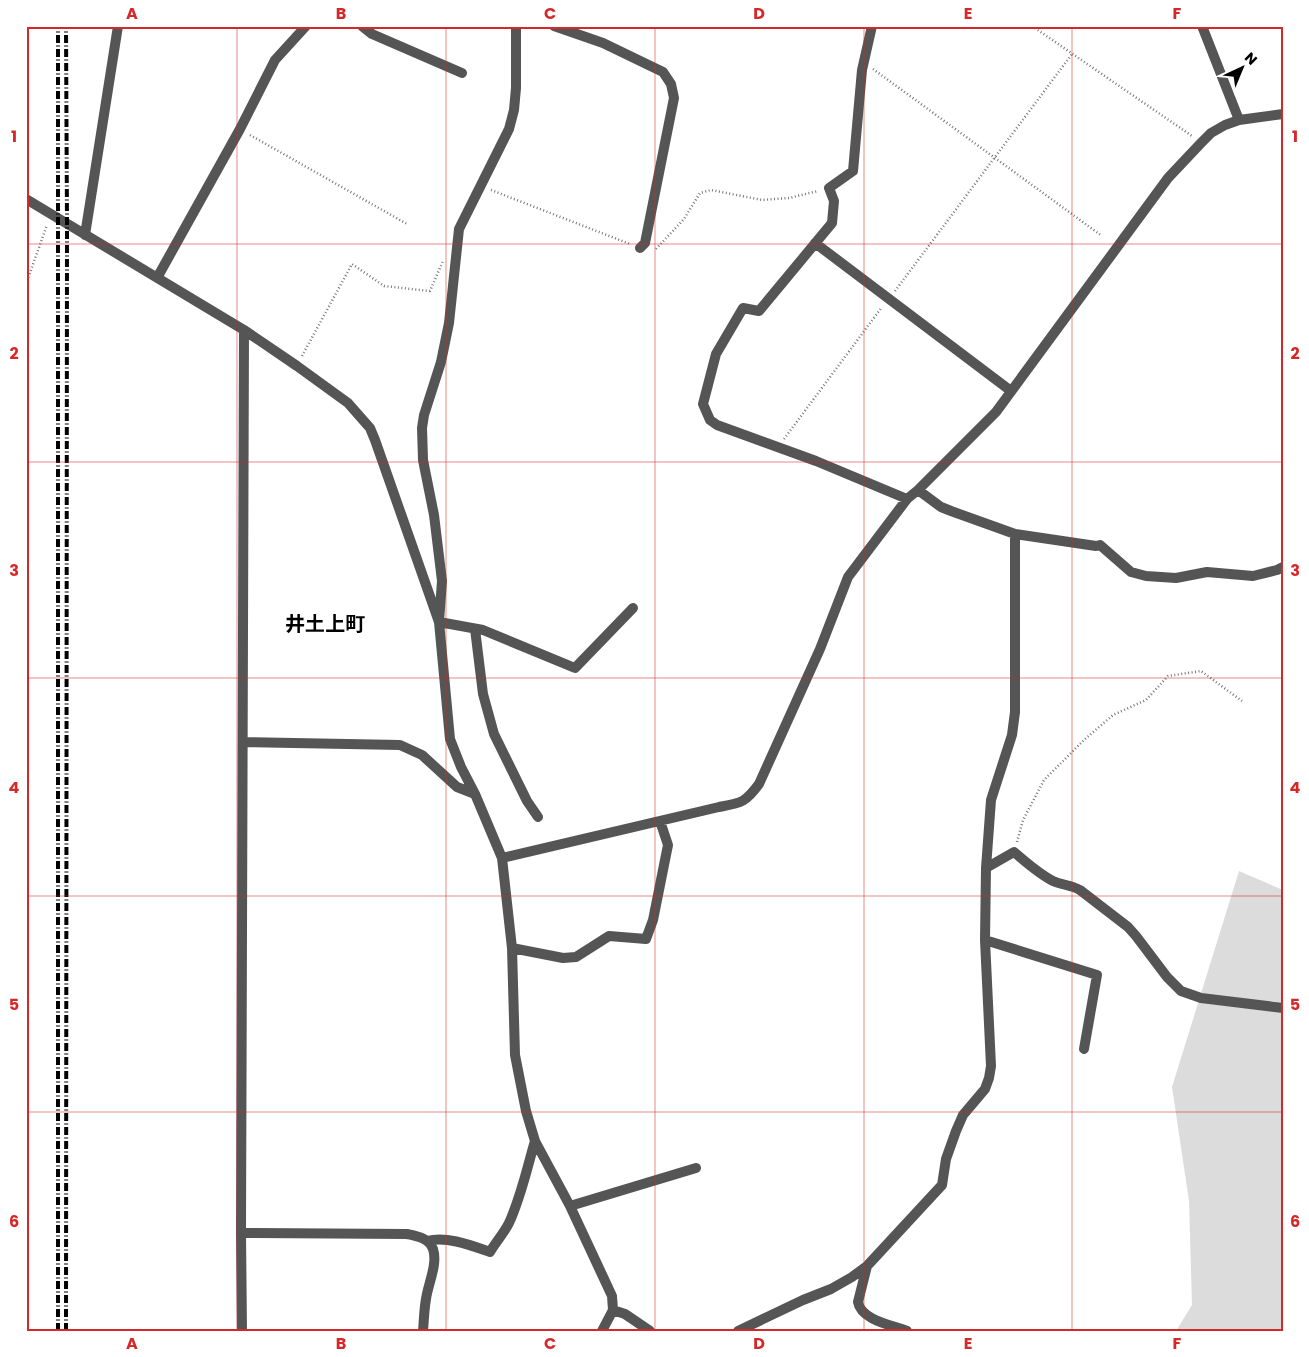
<svg xmlns="http://www.w3.org/2000/svg" width="1309" height="1357" viewBox="0 0 1309 1357" font-family="Poppins,'Noto Sans JP',sans-serif">
  <style>
    .green { fill: #dcdcdc }
    .lines { fill: none; stroke-linecap: round; stroke-linejoin: round }
    .path { stroke: #777; stroke-width: 2.5; stroke-dasharray: 1 2.5; stroke-linecap: butt }
    .street { stroke: #555; stroke-width: 10 }
    .rail { stroke: #000; stroke-width: 4; stroke-dasharray: 8 2.5 1 2.5; stroke-linecap: butt }
    .grid { fill: none; stroke: #d62828; stroke-width: 1; stroke-opacity: 0.55 }
    .labels { text-anchor: middle; dominant-baseline: central; stroke-width: 4.5; stroke-linejoin: round; paint-order: stroke }
    .quarter-label { font-size: 20px; font-weight: bold; fill: #000; stroke: #fff }
    .neatline { fill: none; stroke: #d62828; stroke-width: 2 }
    .grid-label { font-size: 16px; text-anchor: middle; font-weight: bold; fill: #d62828 }
  </style>
  <rect width="100%" height="100%" fill="#fff"/>
  <path class="green" d="M1239 871 1283 890V1331H1176L1192 1305 1189 1201 1172 1087Z"/>
  <g class="lines">
    <path class="path" d="M1032 26 1192 136
      M873 69 1102 236
      M250 135 407 224
      M491 190 630 244
      M656 249 684 219 700 193 711 190 762 200 789 198 818 191
      M26 284 47 225
      M895 291 1072 54
      M302 356 352 264 384 286 430 291 443 261
      M784 439 882 307
      M1017 842 1023 820 1044 780 1084 740 1113 715 1146 700 1168 676 1201 671 1242 701"/>
    <path class="street" d="M362 26 372 34 462 73
      M516 26V88L514 110 509 129 459 229 449 323 441 362 424 415 422 428 423 460 434 515 442 581 439 622 483 630 575 668 633 608
      M554 26 603 43 663 72 671 84 674 98 645 243 640 248
      M872 26 862 70 853 171 829 188 834 201 832 223 759 311 743 308 716 354 703 404 710 420 717 425 816 461 907 499
      M1202 26 1239 120
      M26 199 244 330 297 366 348 403 370 428 375 440 439 622 450 739 461 767 475 794 502 858 512 948 515 1055 526 1111 535 1141 570 1206 612 1296 613 1310 602 1331
      M85 235 118 26
      M815 243 1011 391
      M157 278 240 129 275 60 306 26
      M918 490 941 507 951 511 1015 534 1096 546 1100 545 1131 572 1146 576 1176 578 1207 572 1253 576 1277 570 1283 567
      M475 629 483 694 494 734 527 801 538 817
      M243 742 400 745 422 755 457 787 475 794
      M502 858 719 807C741 803 745 803 759 784L820 649 848 577 907 499 918 490 996 412 1168 178 1201 143 1211 133 1225 125 1239 120 1283 114
      M986 868 1014 852C1027 863 1039 874 1053 881 1062 885 1071 885 1080 890L1128 927 1136 936 1167 977 1181 991 1201 998 1283 1008
      M985 940 1097 975 1084 1049
      M512 948 563 958 576 957 609 936 646 939 653 920 668 845 660 821
      M570 1206 696 1168
      M241 1233 407 1234C416 1236 429 1238 433 1249 438 1264 428 1284 426 1299 424 1310 424 1320 423 1331
      M427 1241C447 1236 470 1245 490 1252 496 1242 504 1233 509 1223 521 1197 527 1168 535 1141
      M867 1266 858 1302C861 1320 892 1325 907 1331
      M613 1310 625 1314 650 1331
      M242 1331 241 1233 244 330
      M738 1331 803 1300 831 1289 852 1277 867 1266 942 1185 946 1159 956 1131 963 1115 985 1089 989 1078 991 1066 985 940 986 868 991 800 1012 735 1015 712V534"/>
    <path class="rail" d="M58 1331V26
      M66 1331 67 224 66 26"/>
  </g>
  <path class="grid" d="M237 26V1331M446 26V1331M655 26V1331M864 26V1331M1072 26V1331M26 244H1283M26 462H1283M26 678H1283M26 896H1283M26 1112H1283"/>
  <g class="labels">
    <g class="quarter-label">
      <text x="325" y="624">井土上町</text>
    </g>
  </g>
  <rect width="1309" height="1357" fill="none" stroke="#ffffff" stroke-width="55"/>
  <g transform="translate(1242 68) rotate(44)" stroke="#ffffff" stroke-width="4" paint-order="stroke">
  <path d="M0-4L9 19L0 12L-9 19Z" fill="#000000"/>
  <text y="-8" font-size="14" font-weight="bold" text-anchor="middle" fill="#000000">N</text>
  </g>
  <rect x="28" y="28" width="1254" height="1302" class="neatline"/>
  <g class="grid-label">
    <text x="132" y="19">A</text>
    <text x="341" y="19">B</text>
    <text x="550" y="19">C</text>
    <text x="759" y="19">D</text>
    <text x="968" y="19">E</text>
    <text x="1177" y="19">F</text>
    <text x="14" y="142">1</text>
    <text x="1295" y="142">1</text>
    <text x="14" y="359">2</text>
    <text x="1295" y="359">2</text>
    <text x="14" y="576">3</text>
    <text x="1295" y="576">3</text>
    <text x="14" y="793">4</text>
    <text x="1295" y="793">4</text>
    <text x="14" y="1010">5</text>
    <text x="1295" y="1010">5</text>
    <text x="14" y="1227">6</text>
    <text x="1295" y="1227">6</text>
    <text x="132" y="1349">A</text>
    <text x="341" y="1349">B</text>
    <text x="550" y="1349">C</text>
    <text x="759" y="1349">D</text>
    <text x="968" y="1349">E</text>
    <text x="1177" y="1349">F</text>
  </g>
</svg>
